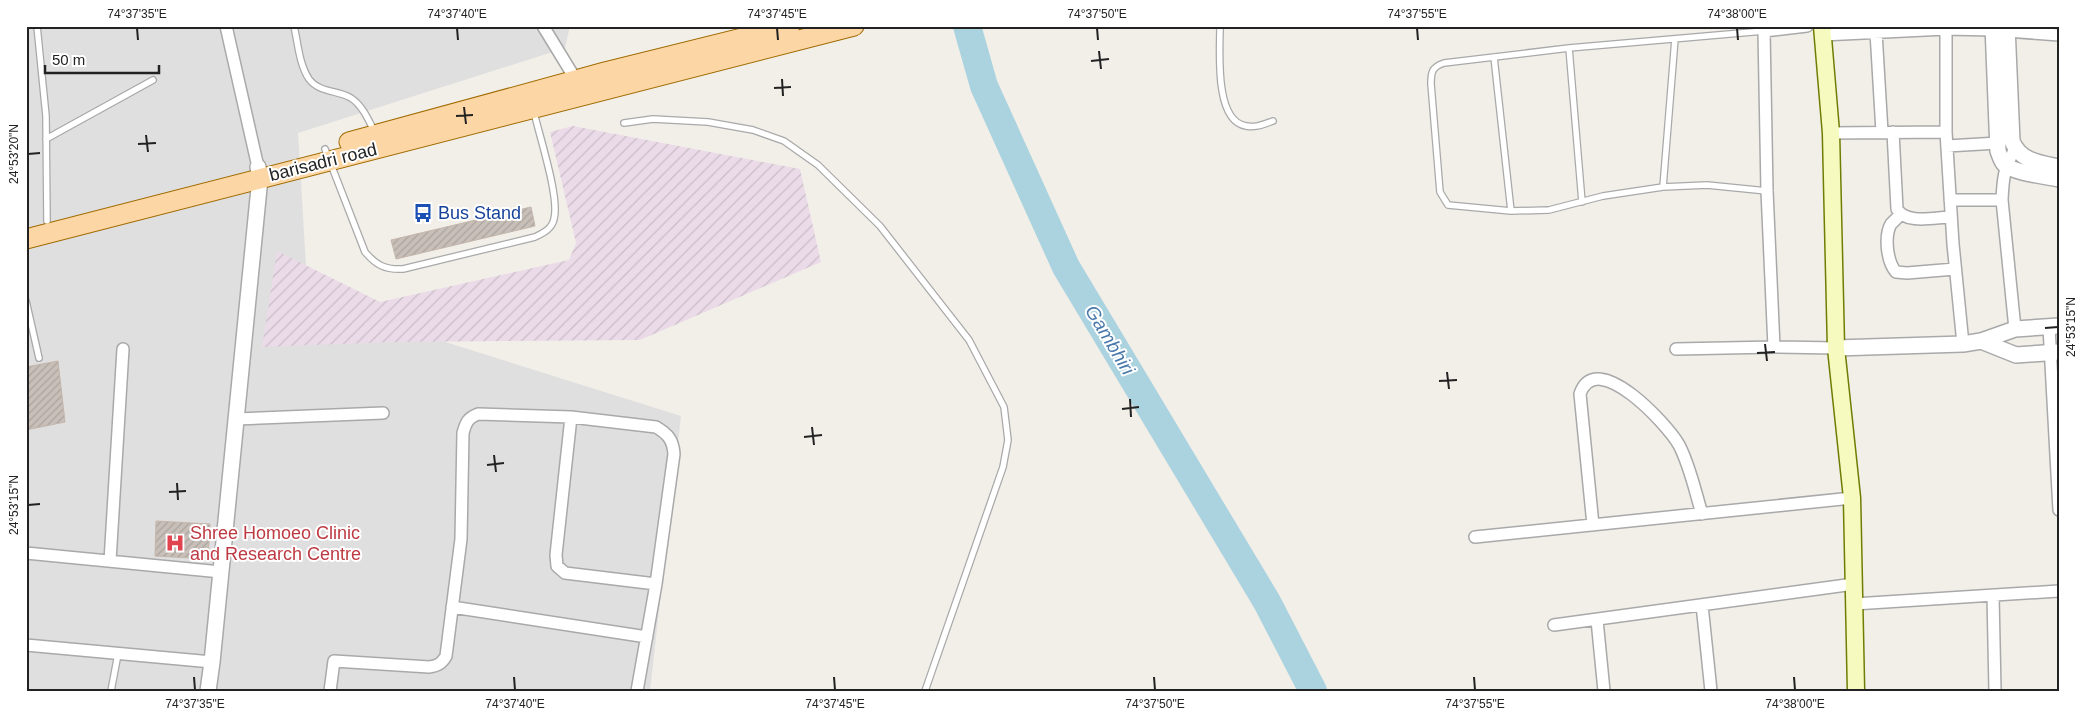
<svg xmlns="http://www.w3.org/2000/svg" width="2085" height="717" viewBox="0 0 2085 717" font-family="Helvetica,sans-serif">
  <style>
    .residential { fill: #e0dfdf }
    .industrial { fill: url(#industrial-furrows) }
    .lines { fill: none; stroke-linecap: round; stroke-linejoin: round }
    .river { stroke: #aad3df; stroke-width: 28 }
    .building { fill: url(#building-hatch); stroke: #c4b6ab }
    .service-casing { stroke: #a9a9a9; stroke-width: 8 }
    .minor-casing { stroke: #a9a9a9; stroke-width: 14 }
    .tertiary-casing { stroke: #a9a9a9; stroke-width: 18 }
    .secondary-casing { stroke: #707d05; stroke-width: 19 }
    .primary-casing { stroke: #a06b00; stroke-width: 21 }
    .service { stroke: #fff; stroke-width: 5.5 }
    .minor { stroke: #fff; stroke-width: 11 }
    .tertiary { stroke: #fff; stroke-width: 15 }
    .secondary { stroke: #f7fabf; stroke-width: 16 }
    .primary { stroke: #fcd6a4; stroke-width: 19 }
    .ticks { fill: none; stroke: #222; stroke-width: 2 }
    .labels { text-anchor: middle; dominant-baseline: central; stroke-width: 4; stroke-linejoin: round; paint-order: stroke }
    .street-label { font-size: 18px; fill: #222; stroke: #fff }
    .transit-label { font-size: 18px; fill: #164399; stroke: #fff; text-anchor: start }
    .health-label { font-size: 18px; fill: #be3a42; stroke: #fff; text-anchor: start }
    .water-label { font-size: 19px; font-style: italic; fill: #4a7aab; stroke: #fff }
    .neatline { fill: none; stroke: #222; stroke-width: 2 }
    .ticks-label { font-size: 12px; text-anchor: middle; fill: #222 }
  </style>
  <defs>
    <pattern id="industrial-furrows" width="10" height="10" patternUnits="userSpaceOnUse" patternTransform="scale(1.25)"><rect width="10" height="10" fill="#ebdbe8"/><path d="M-1 1l2-2M0 10L10 0M9 11l2-2" fill="none" stroke="#c9bcc7"/></pattern>
    <pattern id="building-hatch" width="6" height="6" patternUnits="userSpaceOnUse" patternTransform="scale(1.25)"><rect width="6" height="6" fill="#c7bfb8"/><path d="M-1 1l2-2M0 6l6-6M5 7l2-2" fill="none" stroke="#aba49e"/></pattern>
  </defs>
  <rect width="100%" height="100%" fill="#f2efe9"/>
  <path class="residential" d="M26 26H570L565 48 298 133 308 299 681 416 650 691H26Z"/>
  <path class="industrial" d="M573 126 800 169 821 262 640 340 392 342 262 347 277 251 380 302 569 260 576 243 550 132Z"/>
  <g class="lines">
    <path class="river" d="M967 26 984 86 1066 267 1267 602 1313 691"/>
  </g>
  <path class="building" d="M531 207 535 226 396 259 391 240Z
    M58 361 65 422 26 430V367Z
    M156 521 210 524 208 559 155 556Z"/>
  <g class="lines">
    <g class="service-casing">
      <path id="service" d="M37 26 46 116 47 221
        M294 26C298 43 299 64 309 79 319 93 338 90 351 98 363 106 369 121 375 133
        M1220 26C1220 50 1214 121 1246 126 1256 128 1264 124 1273 121
        M1764 31 1569 48 1444 63C1432 67 1431 72 1431 84L1440 192 1448 205 1511 211 1549 210 1603 196 1663 187 1707 185 1767 191
        M1569 48 1582 202
        M1494 57 1511 211
        M624 123 653 119 708 122 753 130 784 141 818 165 880 226 969 340 1004 407 1008 440 1003 467 925 691
        M46 139 153 80
        M325 149 365 252C376 265 385 270 403 269L535 237C543 233 552 229 554 219 560 198 539 135 534 112
        M1663 187 1675 39
        M26 301 39 358
        M111 691 118 654"/>
    </g>
    <g class="minor-casing">
      <path id="minor" d="M226 26 258 167
        M543 26 576 80
        M1946 29V132L1953 244 1963 344
        M1876 32 1882 132
        M1823 35 1946 29 1993 30 2059 35
        M1893 132 1897 209C1906 225 1936 217 1951 217
        M1831 133 1946 132
        M1947 146 1998 143
        M1950 200H2002
        M1900 215C1897 218 1894 221 1891 224 1884 236 1887 262 1896 272L1907 273 1955 269
        M2049 327 2059 510
        M2015 329 2002 200C2003 178 2004 168 2015 149
        M1774 347 1767 191 1764 31 1807 26
        M1676 349 1774 347 1836 348
        M571 417 656 427C668 434 673 440 674 454L656 584 637 691
        M236 419 383 413
        M1593 525 1580 394C1596 347 1667 424 1679 445 1690 466 1695 491 1702 514
        M1475 537 1852 498
        M26 553 221 572
        M110 561 123 349
        M1993 595 1995 691
        M1854 604 2059 591
        M1702 605 1711 691
        M452 607 647 637
        M1597 620 1604 691
        M1554 625 1854 584
        M26 645 212 662
        M330 691 334 661 429 667C438 666 442 663 446 656L461 539 463 433C466 422 468 418 478 414L571 417 556 555 557 566 565 573 656 584"/>
    </g>
    <g class="tertiary-casing">
      <path id="tertiary" d="M1993 26 1998 151C2000 156 2001 161 2005 165 2015 173 2045 176 2059 179
        M2007 26 2012 141C2020 161 2039 163 2059 167
        M1981 341 2016 355 2059 352
        M1836 348 1963 344 1981 341 2015 329 2059 326
        M208 691 212 662 260 178 258 167"/>
    </g>
    <g class="secondary-casing">
      <path id="secondary" d="M1822 26 1831 133 1836 348 1852 498 1856 691"/>
    </g>
    <g class="primary-casing">
      <path id="primary" d="M349 142 605 72 790 26
        M26 239 854 26"/>
    </g>
    <use href="#service" class="service"/>
    <use href="#minor" class="minor"/>
    <use href="#tertiary" class="tertiary"/>
    <use href="#secondary" class="secondary"/>
    <use href="#primary" class="primary"/>
  </g>
  <path class="ticks" d="M137 28 138 40M457 28 458 40M777 28 778 40M1097 28 1098 40M1417 28 1418 40M1737 28 1738 40M1099 51 1101 69M1091 61 1109 59M782 79 783 96M774 88 791 87M464 107 466 124M456 116 473 115M146 135 148 152M138 144 156 143M28 154 40 153M2045 328 2058 327M1765 344 1767 361M1757 353 1775 352M1447 372 1449 389M1439 381 1457 380M1130 399 1131 417M1122 409 1139 407M812 427 814 445M804 437 822 435M494 455 496 472M487 465 504 463M177 483 178 500M169 492 186 491M28 505 40 504M194 677 195 690M514 677 515 690M834 677 835 690M1154 677 1155 690M1474 677 1475 690M1794 677 1795 690"/>
  <defs>
    <g id="bus-bare" transform="scale(1.5)"><path d="M-5-6H5V4H4V6H2V4H-2V6H-4V4H-5ZM-3.5-4V0h7V-4ZM-3.5 1.2v1.5H-2V1.2ZM2 1.2v1.5H3.5V1.2Z" fill="#1a4fb4" stroke="#fff" stroke-width="2.5" paint-order="stroke"/></g>
    <g id="hospital-bare" transform="scale(1.5)"><path d="M-5-5h3v3.5h4V-5h3V5h-3V1.5h-4V5h-3Z" fill="#e0444e" stroke="#fff" stroke-width="2.5" paint-order="stroke"/></g>
  </defs>
  <g fill-rule="evenodd">
    <use href="#bus-bare" x="423" y="213"/>
    <use href="#hospital-bare" x="175" y="543"/>
  </g>
  <g class="labels">
    <g class="street-label">
      <text transform="translate(323 162) rotate(-14)">barisadri road</text>
    </g>
    <g class="transit-label">
      <text x="438" y="213">Bus Stand</text>
    </g>
    <g class="health-label">
      <text x="190" y="533">Shree Homoeo Clinic<tspan x="190" dy="21">and Research Centre</tspan></text>
    </g>
    <g class="water-label">
      <text transform="translate(1110 340) rotate(59)">Gambhiri</text>
    </g>
  </g>
  <rect width="2085" height="717" fill="none" stroke="#ffffff" stroke-width="55"/>
  <path d="M45 65v8h114v-8" fill="none" stroke="#222222" stroke-width="2.5"/>
  <text x="52" y="65" font-size="15" fill="#222222" stroke="#ffffff" stroke-width="4" paint-order="stroke">50 m</text>
  <rect x="28" y="28" width="2030" height="662" class="neatline"/>
  <g class="ticks-label">
    <text x="137" y="18">74°37'35"E</text>
    <text x="457" y="18">74°37'40"E</text>
    <text x="777" y="18">74°37'45"E</text>
    <text x="1097" y="18">74°37'50"E</text>
    <text x="1417" y="18">74°37'55"E</text>
    <text x="1737" y="18">74°38'00"E</text>
    <text transform="translate(14 154) rotate(-90)" y="4">24°53'20"N</text>
    <text transform="translate(2071 327) rotate(-90)" y="4">24°53'15"N</text>
    <text transform="translate(14 505) rotate(-90)" y="4">24°53'15"N</text>
    <text x="195" y="708">74°37'35"E</text>
    <text x="515" y="708">74°37'40"E</text>
    <text x="835" y="708">74°37'45"E</text>
    <text x="1155" y="708">74°37'50"E</text>
    <text x="1475" y="708">74°37'55"E</text>
    <text x="1795" y="708">74°38'00"E</text>
  </g>
</svg>
